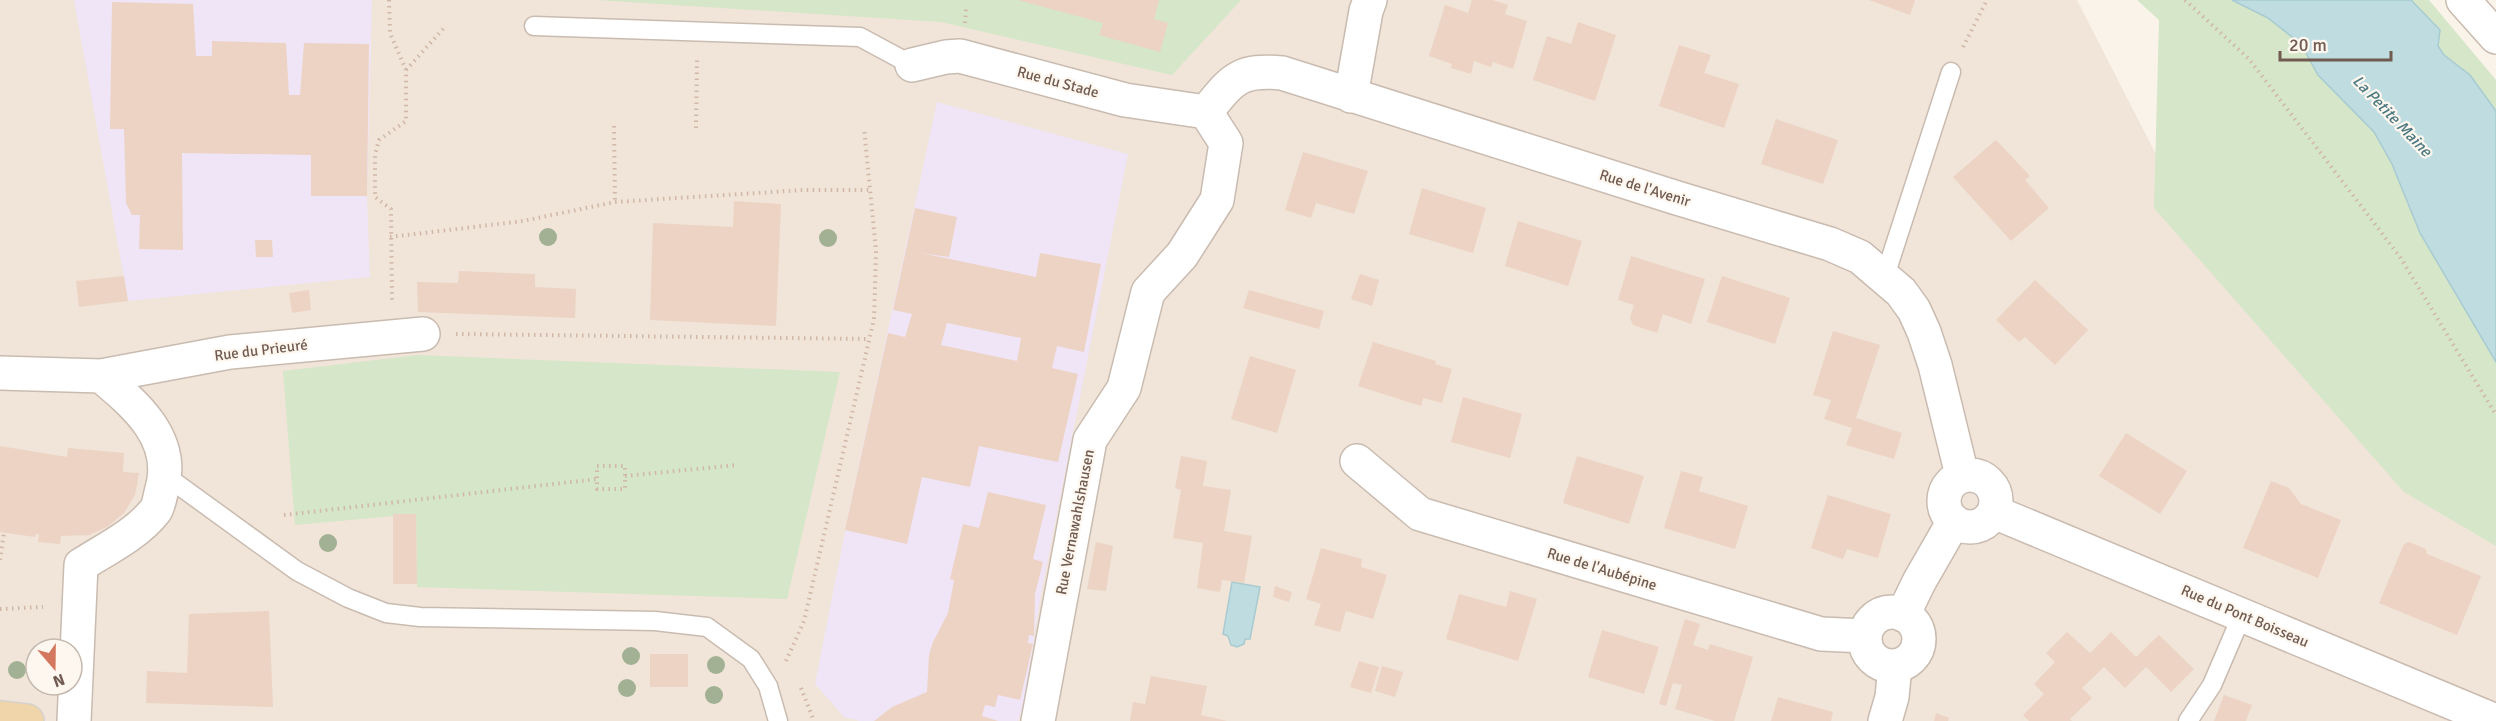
<svg xmlns="http://www.w3.org/2000/svg" width="2496" height="721" viewBox="0 0 2496 721" font-family="Signika,sans-serif">
  <style>
    .residential { fill: #f0e5d8; fill-rule: evenodd }
    .education { fill: #f0e5f6 }
    .green { fill: #d5e6c9 }
    .water { fill: #bfdce1; stroke: #a7cbd1; stroke-width: 1.5 }
    .building { fill: #ecd3c4; fill-rule: evenodd }
    .lines { fill: none; stroke-linecap: round; stroke-linejoin: round }
    .service-casing { stroke: #cabbb0; stroke-width: 21 }
    .minor-casing { stroke: #cabbb0; stroke-width: 36 }
    .primary-casing { stroke: #d7d1ce; stroke-width: 36 }
    .path { stroke: #d0b7a7; stroke-width: 4; stroke-dasharray: 1.5 4.5; stroke-linecap: butt }
    .service { stroke: #fff; stroke-width: 18 }
    .minor { stroke: #fff; stroke-width: 33 }
    .primary { stroke: #f0d5aa; stroke-width: 33 }
    .tree { fill: #a2b093 }
    .labels { text-anchor: middle; dominant-baseline: central; stroke-width: 4.5; stroke-linejoin: round; paint-order: stroke }
    .street-label { font-size: 15px; fill: #715b50; stroke: #fdf7ef }
    .water-label { font-size: 16px; font-style: italic; fill: #4c7981; stroke: #fdf7ef }
  </style>
  <rect width="100%" height="100%" fill="#faf3e9"/>
  <path class="residential" d="M0 0H2077L2212 264 2496 516V721H0ZM36 649H72V685H36Z"/>
  <path class="education" d="M74 0H372L367 196 370 277 128 301Z
    M937 102 1128 154 1040 600 1024 703 1018 721H860L844 717 815 684 850 506Z"/>
  <path class="green" d="M596 0H1241L1172 75 941 22Z
    M2137 0H2429L2496 80V546L2404 492 2154 208 2159 20Z
    M418 355 840 372 787 599 417 587 416 514 295 525 283 371Z"/>
  <path class="water" d="M2232 0H2411L2440 30 2438 46 2444 55 2470 75 2496 111V362L2420 233 2392 164 2374 132 2318 75 2301 44 2268 18Z
    M1232 582 1260 587 1250 639H1245L1244 644 1237 647 1231 645 1228 636 1223 634Z"/>
  <path class="building" d="M1018 0H1159L1154 19 1168 23 1160 52 1099 35 1103 23Z
    M1472 0H1493L1508 5 1505 14 1527 21 1513 69 1493 62 1491 67 1474 61 1471 74 1451 68 1452 64 1429 56 1445 5 1468 13Z
    M1869 0H1915L1910 15Z
    M112 2 193 4 196 56H212V41L286 43 289 95H300L304 43 369 44 367 196H311V155L182 153 183 250 139 249 140 215H132L126 203 124 129H110Z
    M1578 22 1616 35 1595 101 1533 80 1547 36 1571 44Z
    M1679 45 1711 55 1704 73 1739 84 1724 128 1659 106Z
    M1776 119 1838 140 1823 184 1761 164Z
    M1996 140 2030 176 2025 180 2049 208 2011 241 1953 177Z
    M1303 152 1368 171 1354 214 1316 203 1311 218 1285 210Z
    M1422 188 1486 208 1473 253 1409 234Z
    M734 201 781 204 776 326 650 320 653 223 733 227Z
    M915 208 957 217 949 257 921 253 1036 277 1040 253 1101 264 1084 352 1057 346 1052 368 1078 374 1058 462 979 446 970 487 922 477 907 544 845 530 888 333 905 337 912 314 893 310ZM947 323 1021 338 1017 361 941 345Z
    M1518 221 1582 241 1568 286 1505 266Z
    M255 240H272L273 257H256Z
    M1631 256 1705 279 1691 324 1663 314 1657 333 1633 325 1630 318 1634 305 1618 300Z
    M459 271 535 274V287L576 289 575 318 418 312 417 282 458 283Z
    M1360 274 1379 280 1372 306 1351 299Z
    M124 276 128 301 79 307 76 281Z
    M1722 276 1790 298 1775 344 1707 322Z
    M2035 280 2088 330 2055 365 2025 337 2019 342 1996 320Z
    M309 290 311 310 292 313 289 293Z
    M1249 290 1324 311 1319 329 1243 308Z
    M1833 331 1880 345 1856 418 1902 433 1894 459 1846 445 1852 428 1824 419 1831 400 1813 395Z
    M1373 342 1436 361 1435 364 1452 369 1442 403 1423 398 1421 406 1358 386Z
    M1250 356 1296 370 1277 433 1231 419Z
    M1463 397 1522 414 1510 458 1451 442Z
    M2126 433 2187 471 2160 514 2099 476Z
    M0 446 67 457 68 448 124 453 123 472 139 473 135 495 124 513 107 527 89 535 61 536 60 544 38 542 39 534H36L35 537 0 532Z
    M1181 456 1207 461 1203 486 1231 490 1224 531 1252 536 1244 583 1222 580 1220 592 1197 588 1203 543 1173 538 1181 490 1175 488Z
    M1577 456 1644 476 1629 524 1563 503Z
    M1681 471 1703 477 1699 491 1748 506 1735 549 1664 528Z
    M2271 481 2289 488 2301 504 2341 520 2318 578 2243 548Z
    M988 492 1046 505 1033 559 1043 562 1035 594 1034 636 1029 635 1028 643 1033 644 1020 700 998 695 995 707 985 705 982 716 998 721H874L892 707 927 692 929 655 933 642 948 613 954 580 950 579 963 524 979 528Z
    M1828 495 1891 514 1878 558 1847 549 1843 559 1811 548Z
    M393 514H416L417 584H393Z
    M1096 542 1113 546 1106 591 1087 589Z
    M2409 542 2426 549 2427 554 2481 576 2457 635 2379 603 2404 544Z
    M1321 548 1362 559 1361 567 1387 575 1373 619 1346 611 1340 632 1314 625 1321 604 1306 599Z
    M1275 586 1292 592 1289 602 1273 597Z
    M1510 591 1537 599 1518 661 1446 639 1459 594 1506 607Z
    M269 611 273 707 146 703 147 671 187 673 189 614Z
    M1685 619 1700 624 1693 645 1708 650 1710 644 1753 657 1734 721H1715L1675 709 1682 685 1673 683 1666 706 1659 704Z
    M1602 630 1659 647 1644 694 1588 677Z
    M2067 632 2090 653 2111 632 2136 657 2159 635 2194 669 2171 692 2146 667 2125 688 2104 667 2082 688 2092 698 2070 719 2072 721H2029L2023 715 2044 694 2034 684 2055 662 2046 653Z
    M650 654H688V687H650Z
    M1359 661 1379 667 1371 693 1350 687Z
    M1382 666 1403 672 1395 697 1375 691Z
    M1151 676 1207 686 1201 715 1227 721H1130L1133 702 1145 704Z
    M2224 695 2252 705 2246 721H2214Z
    M1778 697 1833 712 1831 721H1771Z
    M1936 713 1949 718 1948 721H1934Z"/>
  <g class="lines">
    <g class="service-casing">
      <path id="service" d="M534 26 860 37 912 65
        M1885 276 1951 72
        M166 476 297 571 348 598 386 613 420 617 655 621 707 627 751 659 768 686 778 721
        M2188 721 2212 685 2242 615"/>
    </g>
    <g class="minor-casing">
      <path id="minor" d="M2463 0 2496 37
        M912 65 946 57 960 56 1125 100 1206 112
        M1351 96 1366 11 1370 0
        M1206 112C1232 80 1238 69 1282 73L1677 198 1830 244 1860 257 1901 292 1914 310 1924 332 1935 365 1962 475
        M0 373 101 376 230 352 423 334
        M1357 461 1420 514 1821 634 1865 636
        M1944 501a26 26 0 1 1 52 0a26 26 0 1 1-52 0Z
        M1994 512 2496 721
        M1865 639a27 27 0 1 1 54 0a27 27 0 1 1-54 0Z
        M1903 615 1919 582 1954 521
        M74 721 81 565C106 549 136 535 155 511 159 506 160 496 162 489 176 439 136 405 101 376
        M1038 721 1090 440 1124 388 1148 292 1182 255 1217 200 1226 143 1206 112
        M1885 721 1892 697 1895 666"/>
    </g>
    <g class="primary-casing">
      <path id="primary" d="M0 718 27 721"/>
    </g>
    <path class="path" d="M389 0 390 33 406 70V121L379 140 375 155V197L391 209 392 302
      M2185 0 2249 59 2400 257 2496 415
      M965 23 966 9
      M1963 47 1987 0
      M406 70 444 28
      M614 126 615 202
      M696 128 697 60
      M390 237 523 221 615 202 804 190H870
      M456 334 870 339
      M597 466H625V489H597Z
      M625 476 737 465
      M284 515 597 479
      M0 560 4 533
      M0 609 43 607
      M786 661 804 621 874 319 876 251 864 128
      M801 688 814 721"/>
    <use href="#service" class="service"/>
    <use href="#minor" class="minor"/>
    <use href="#primary" class="primary"/>
  </g>
  <g class="tree">
    <circle cx="548" cy="237" r="9"/>
    <circle cx="828" cy="238" r="9"/>
    <circle cx="328" cy="543" r="9"/>
    <circle cx="631" cy="656" r="9"/>
    <circle cx="716" cy="665" r="9"/>
    <circle cx="17" cy="670" r="9"/>
    <circle cx="627" cy="688" r="9"/>
    <circle cx="714" cy="695" r="9"/>
  </g>
  <g class="labels">
    <g class="street-label">
      <text transform="translate(1058 82) rotate(15)">Rue du Stade</text>
      <text transform="translate(1645 188) rotate(17)">Rue de l'Avenir</text>
      <text transform="translate(261 350) rotate(-7)">Rue du Prieuré</text>
      <text transform="translate(1075 522) rotate(-79)">Rue Vernawahlshausen</text>
      <text transform="translate(1602 569) rotate(17)">Rue de l'Aubépine</text>
      <text transform="translate(2245 616) rotate(23)">Rue du Pont Boisseau</text>
    </g>
    <g class="water-label">
      <text transform="translate(2392 116) rotate(46)">La Petite Maine</text>
    </g>
  </g>
  <g transform="translate(54 667) rotate(160)"><circle r="28" fill="#fdf7ef" stroke="#c5b9af" stroke-width="1.5"/>
  <path d="M0-4.5L10 22L0 15L-10 22Z" fill="#d3775e"/>
  <text y="-9" font-size="16" font-weight="bold" text-anchor="middle" fill="#715b50">N</text>
  </g>
  <path d="M2280 51v9h111v-9" fill="none" stroke="#715b50" stroke-width="3"/>
  <text x="2289" y="51" font-size="18" fill="#715b50" stroke="#fdf7ef" stroke-width="4.5" paint-order="stroke">20 m</text>
</svg>
